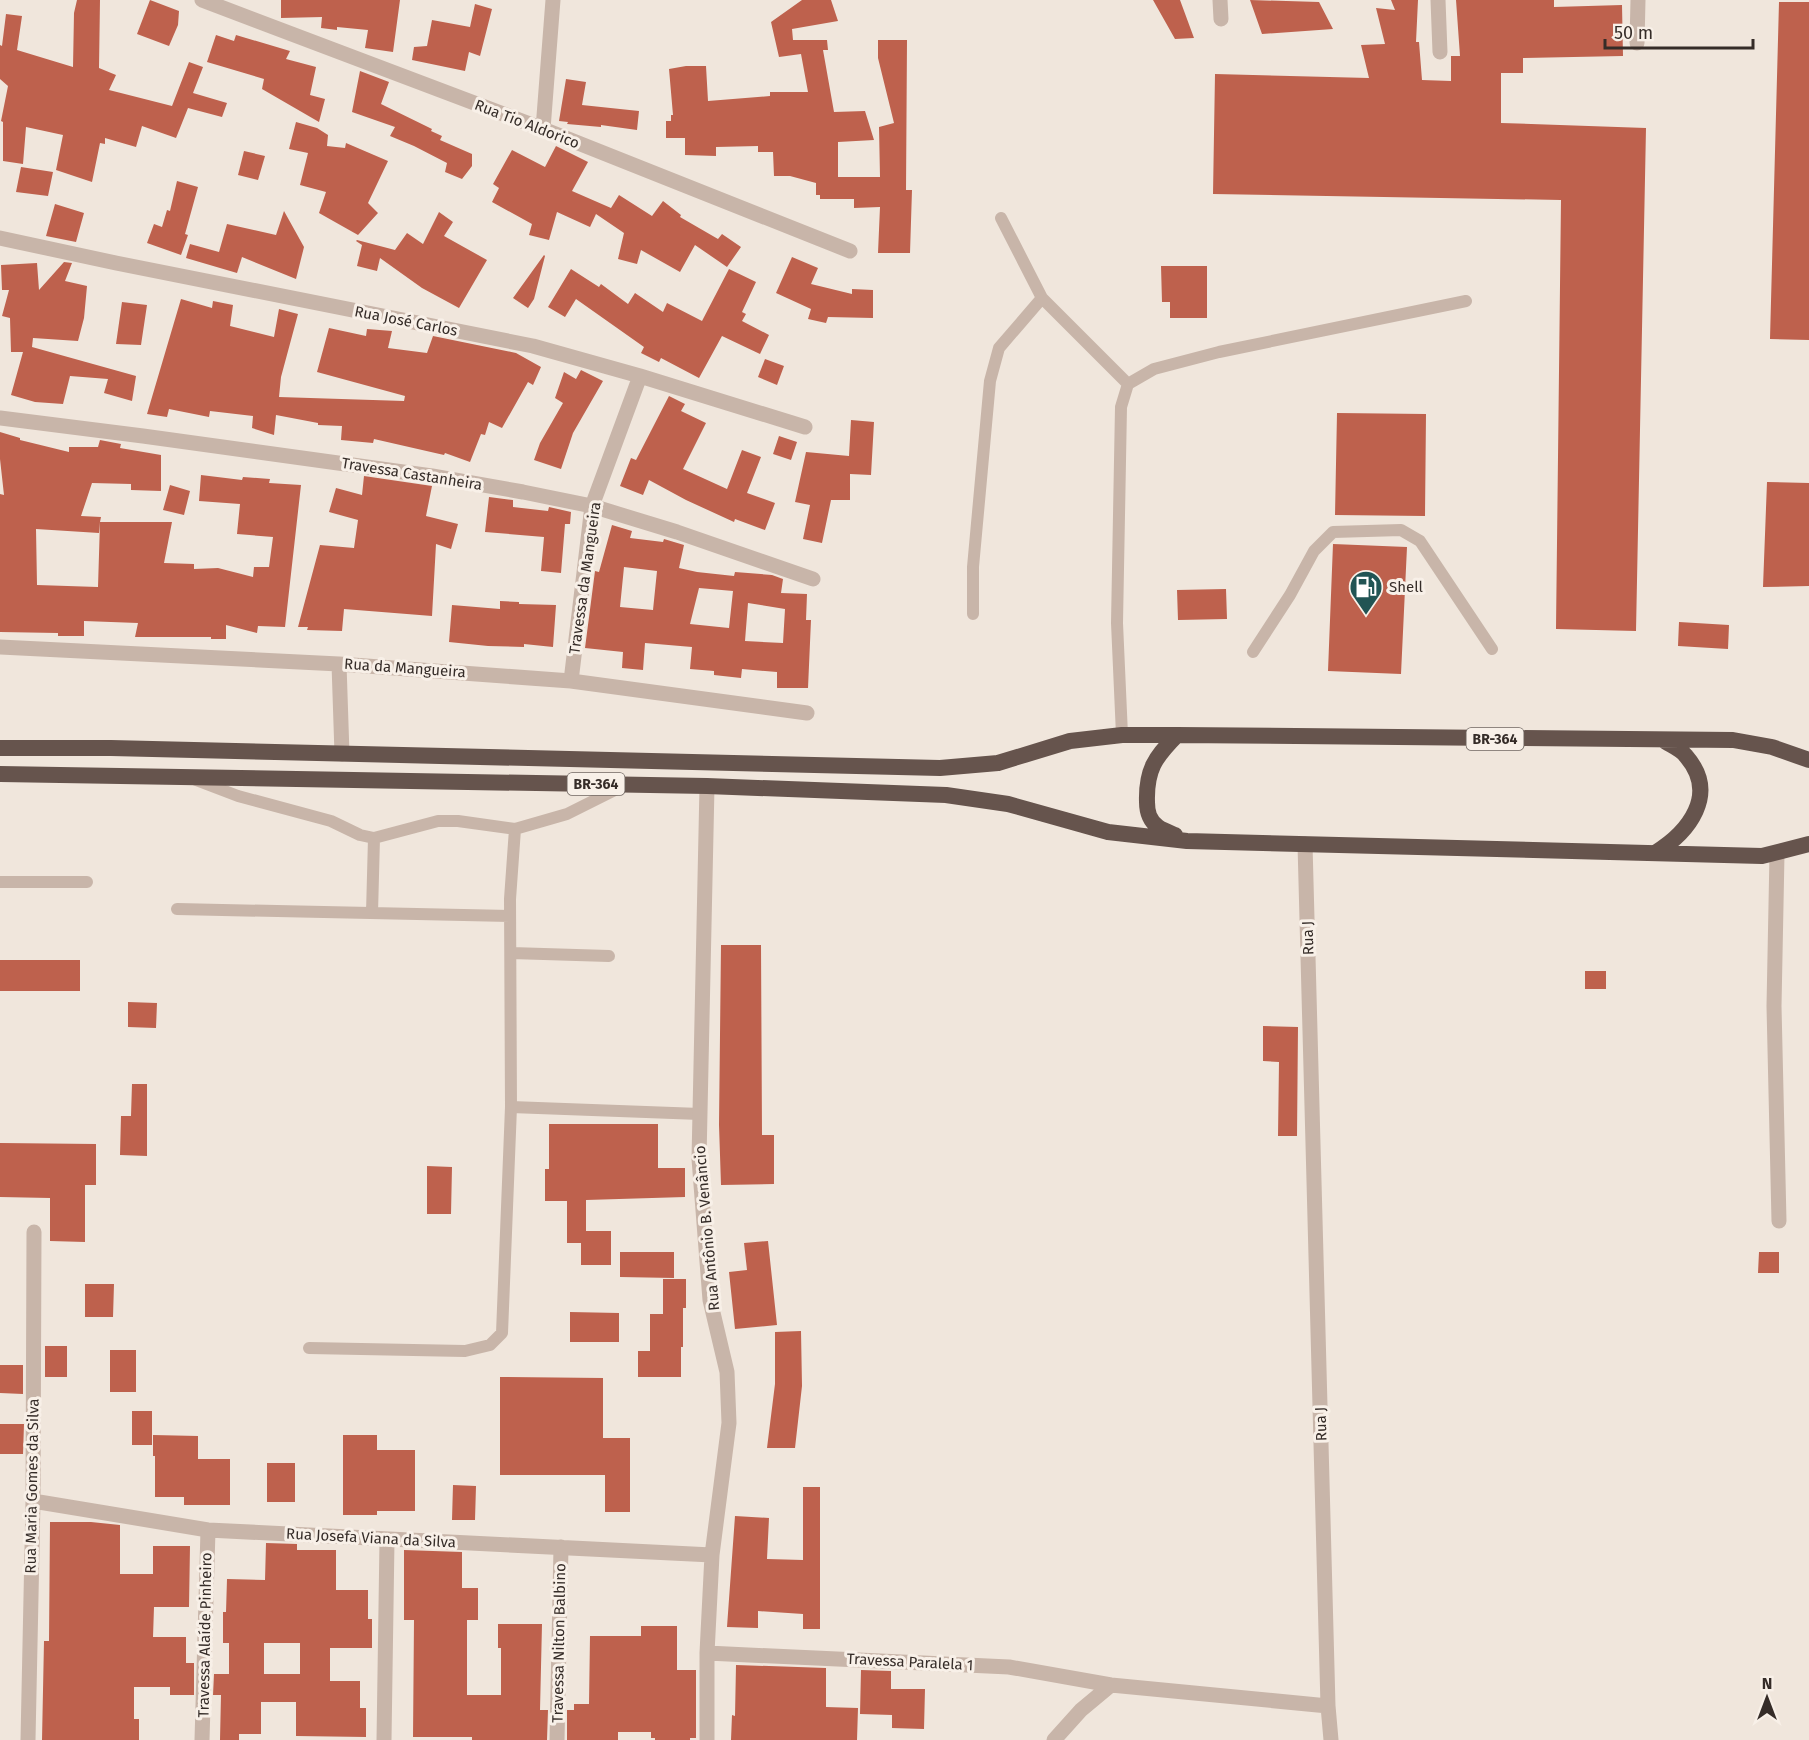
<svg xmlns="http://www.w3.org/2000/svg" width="1809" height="1740" viewBox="0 0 1809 1740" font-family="'Fira Sans',sans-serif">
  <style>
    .building { fill: #be614d; fill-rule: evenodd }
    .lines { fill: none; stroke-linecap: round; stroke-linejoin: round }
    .service { stroke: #c8b5a9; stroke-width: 12 }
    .minor { stroke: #c8b5a9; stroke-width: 15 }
    .trunk { stroke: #66544d; stroke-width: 16 }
    .labels { text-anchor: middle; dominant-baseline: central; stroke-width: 6; stroke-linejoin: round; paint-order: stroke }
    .shield { fill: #f8f0e8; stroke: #706762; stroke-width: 1.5 }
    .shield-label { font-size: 14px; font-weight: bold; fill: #352c28 }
    .street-label { font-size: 15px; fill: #352c28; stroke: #f8f0e8 }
    .poi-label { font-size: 15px; fill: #352c28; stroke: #f8f0e8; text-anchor: start }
  </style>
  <rect width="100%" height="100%" fill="#f0e6dc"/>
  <path class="building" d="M77 0H100L99 68 116 75 109 90 172 106 189 62 203 67 193 93 227 103 222 117 188 108 176 138 142 126 136 147 105 138V144L100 143 92 182 56 170 63 135 26 127 23 164 3 161V122L1 121 8 86 0 79V45L2 46 6 14 22 16 17 50 73 67 74 13Z
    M150 0 179 11 178 25 169 46 137 34Z
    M281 0H400L393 52 365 48 368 30 337 27V30L321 28 322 17 281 18Z
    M802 0H831L838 21 792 29 793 40H827L828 50H823L834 112 865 111 874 140 838 142V177H880L879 127 894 123 878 58V40H907L906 190H912L910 253H878L880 207 854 208V199H820V195H816V183L790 176H774L773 152H758V146L716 147V156L685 155V138H666V121H671V115H673L669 69 686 66H706L708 101 770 96V92H808L801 54 779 57 771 22Z
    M1153 0H1180L1194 38 1175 39Z
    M1250 0 1319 2 1333 29 1262 34Z
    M1391 0H1418L1416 42H1419L1422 80 1451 81V56H1460L1456 0H1554V7L1622 5 1623 56 1523 58V73H1501V123L1646 128 1636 631 1556 629 1561 200 1213 194 1215 74 1369 78 1361 45 1385 44 1376 8 1395 10Z
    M1779 2H1809V340L1770 339Z
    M475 4 492 9 480 56 469 52 465 71 412 60 414 47 427 46 432 20 470 27Z
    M216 35 234 41 236 35 290 51 286 59 316 67 310 95 325 99 319 122 262 89 264 79 207 62Z
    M360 71 389 82 381 104 432 129 431 131 442 136 440 140 472 154V166L462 179 445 172 447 163 414 146 390 136 395 127 352 112Z
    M566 79 586 82 582 105 639 111 637 130 601 125V127L567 124 568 122 559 121Z
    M296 122 317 128 328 135 327 146 345 148 346 143 388 161 368 203 378 213 358 235 319 213 326 192 300 185 308 153 289 149Z
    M556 146 588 162 572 191 611 208 619 195 652 216 663 201 681 215 680 217 718 239 722 234 741 247 727 267 695 245 680 272 641 250 637 264 618 259 624 233 596 214 590 227 557 212 549 240 529 235 532 224 492 202 499 188 493 184 512 150 545 167Z
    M244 151 265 156 258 180 238 175Z
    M21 167 53 172 48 196 16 192Z
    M177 181 198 187 185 234 188 235 181 255 147 243 154 224 162 227 167 210 170 211Z
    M55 204 84 213 76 242 46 236Z
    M284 211 304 247 296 279 242 257 237 273 186 258 190 244 219 252 227 224 276 235Z
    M439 212 453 222 444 236 487 260 459 308 422 288 380 258 377 271 357 266 362 245 356 241 357 240 395 250 407 233 423 244Z
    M544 255 545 256 534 299 528 308 513 298Z
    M792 257 818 268 811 284 852 294V289L873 290V318L828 317 826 323 808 319 811 309 776 293Z
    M64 262 72 263 65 281 87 286 84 318 78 341 33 338 32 347 136 376 132 401 104 393 108 379 70 376 63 404 35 402 11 395 23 352H11L10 318 2 316 9 290H2L1 265 37 263 39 290Z
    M1161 266H1207V318H1170V302H1162Z
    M571 269 599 287 601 284 628 304 635 293 663 312 667 303 702 321 729 269 756 282 742 312 746 314 742 321 769 335 760 354 722 336 699 378 661 358 659 362 641 353 644 347 576 299 565 317 548 307Z
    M181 299 212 308 213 301 233 305 230 326 274 337 279 309 298 314 281 377 279 397 404 401 405 396 317 372 329 328 366 336 367 329 392 331 388 348 427 353 433 336 516 353 541 367 533 385 528 382 502 428 489 422 485 435 481 434 470 462 445 453 444 455 374 439 373 443 341 440 342 426 318 425V423L276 415 274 435 252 428 253 416 210 411 209 417 169 409 167 417 147 414Z
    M122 302 147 305 141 345 116 344Z
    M765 359 784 366 777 385 758 377Z
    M581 370 603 381 573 433 561 469 534 460 540 443 563 403 555 398 564 372 576 379Z
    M669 396 685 404 681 411 706 423 683 469 727 489 742 450 761 457 747 493 775 503 765 530 735 519 734 522 686 500 649 480 643 495 620 486 631 458 636 460Z
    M1337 413 1426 414 1425 516 1335 515Z
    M851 420 874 422 871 475 850 474V500H831L822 543 803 539 810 505 795 502 806 452 849 456Z
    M0 432 20 438V440L69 452V447H98L100 440 121 444 120 448 161 455V491L131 490V484L92 483 81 516 101 517 100 522H172L164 563 194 564V569L218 568 253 577 254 567H269L273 537 237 534 240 504 199 501 201 475 242 480 243 477 270 479 269 483 301 485 285 627 258 626 257 633 226 625V639H211V637H135L138 623 84 621V636H58V633L0 632V494L4 495 0 459ZM100 522 98 587 37 585 36 529 99 533Z
    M779 436 797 442 791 460 773 454Z
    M364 476 432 486 426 516 458 524 451 549 436 544 432 616 344 609 342 631 307 630 308 627H298L320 545 354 548 358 520 329 512 336 488 362 495Z
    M1767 482 1809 483V586L1763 587Z
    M170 485 190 491 184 515 163 510Z
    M489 497 513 500V507L548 511 549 507 571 512 570 524H565L561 573 541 571 544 537 485 532Z
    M612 525 632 531 630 538 663 542 664 539 684 545 679 568 697 572 734 576 735 572 772 575 783 579 781 593 807 594 806 620H811L808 688H777V672L742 669 741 678 714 675V671L690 669 692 647 645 643 643 670 622 668 623 652 585 648 595 571 599 572ZM624 567 657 571 653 610 620 607ZM699 588 733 591 729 628 690 624ZM748 603 785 609 783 643 745 641Z
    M1333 544 1407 547 1401 674 1328 671Z
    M1226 589 1227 619 1178 620 1177 590Z
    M500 601 519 602V604L556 605 553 647 524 644V647L488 646 449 642 452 605 500 609Z
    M1679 622 1729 625 1728 649 1678 646Z
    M721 945H761L762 1135H774V1184L721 1185 719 1125Z
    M0 960H80V991H0Z
    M1585 971H1606V989H1585Z
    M128 1002 157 1003 156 1028 128 1027Z
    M1263 1026 1298 1027 1297 1136H1278L1279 1062 1263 1061Z
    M132 1084H147V1156L120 1155 121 1116H131Z
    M549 1124H658V1168H685V1197L586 1200V1231H611V1265H581V1243H567V1201H545V1169H549Z
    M0 1143 96 1144V1185H85V1242L50 1241V1198L0 1197Z
    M427 1166 452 1167 451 1214H427Z
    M768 1241 777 1325 735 1329 729 1272 747 1270 744 1243Z
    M620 1252H674V1278L620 1277Z
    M1759 1252H1779V1273H1758Z
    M663 1279H686V1308H683V1347H681V1377H638V1351H650V1314H663Z
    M85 1284H114L113 1317H85Z
    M570 1312 619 1313V1342H570Z
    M801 1331 802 1386 795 1448H767L775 1384V1332Z
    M45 1346H67V1377H45Z
    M110 1350H136V1392H110Z
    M0 1365H23V1394L0 1393Z
    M500 1377 603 1378V1438H630V1512H605V1475H500Z
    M132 1411H152V1445H132Z
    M0 1424H24L23 1454H0Z
    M153 1435 198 1436V1459H230V1505H184V1497H155V1456H153Z
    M343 1435H377V1450H415V1511H377V1515H343Z
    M267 1463H295V1502H267Z
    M453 1485 476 1486 475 1520H452Z
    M803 1487H820V1629H803V1614L758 1611V1628L727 1627 735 1516 769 1518 767 1559 803 1560Z
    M50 1522H91L120 1525V1574H153V1546H190L189 1607H154L153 1637H186V1663H194V1695H170V1687H134V1719H139V1740H42L44 1641H49Z
    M266 1543 297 1544V1550H336V1590H368V1619H372V1648H330V1681H360V1708H366V1737L296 1736V1702H261V1734H239V1740H220L221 1695H213L214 1674H229V1643H223V1612H226L227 1579 265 1580ZM264 1643H300V1674H264Z
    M404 1550 462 1552V1588H478V1620H467V1695H501V1648H498V1624H542L540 1710H548L547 1740H472V1737H413L414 1620H404Z
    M641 1626H677V1670H696V1738H690V1740H655V1738H651V1732H618V1740H567V1710H574V1704H589L590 1636H641Z
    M736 1665 826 1668V1707L858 1708 857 1740H731L732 1715 735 1716Z
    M861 1670 891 1671V1689H925L924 1729 892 1728V1715L860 1714Z"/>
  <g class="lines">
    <path class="service" d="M1001 218 1042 298 1128 384
      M973 614V567L990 381 999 348 1042 298
      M1253 652 1290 595 1314 551 1333 532 1401 530 1420 541 1492 649
      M1122 735 1117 623 1121 407 1128 384 1154 369 1219 352 1466 301
      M196 780 238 796 331 821 360 835 374 838 438 821H458L515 829 567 814 625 785
      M0 882H87
      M177 909 510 916
      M372 913 374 838
      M511 953 609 956
      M511 1107 700 1114
      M309 1348 465 1351 490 1345 502 1333 511 1107 510 899 515 829"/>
    <path class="minor" d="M202 0 543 129 850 251
      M1220 0 1221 19
      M1438 0 1440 52
      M1637 43 1638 0
      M543 129 553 0
      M0 238 116 263 533 346 640 376 805 427
      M0 418 143 436 432 476 523 492 592 506 677 532 813 579
      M0 647 339 664 571 681 807 713
      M339 664 342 754
      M571 681 592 506 640 376
      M1777 854 1774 1006 1779 1221
      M33 1501 208 1530 712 1555
      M707 1653 1009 1667 1111 1685 1328 1706 1305 844
      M1328 1706 1331 1740
      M28 1740 33 1501 34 1232
      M202 1740 208 1530
      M384 1740 387 1540
      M557 1740 561 1547
      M707 1740V1653L712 1555 729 1423 727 1372 710 1300 699 1159 707 786
      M1054 1740 1081 1710 1111 1685"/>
    <path class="trunk" d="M0 748H111L940 768 998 763 1070 741 1122 735H1177L1733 740 1772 747 1809 760
      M0 774 707 786 946 795 1008 804 1108 832 1187 841 1762 856 1809 844
      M1175 835C1170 833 1162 830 1158 827 1149 820 1147 812 1147 802 1146 770 1155 757 1177 735
      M1655 853C1689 832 1719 794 1686 756 1681 749 1670 745 1663 740"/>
  </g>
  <defs>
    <g id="fuel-pin" transform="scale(1.725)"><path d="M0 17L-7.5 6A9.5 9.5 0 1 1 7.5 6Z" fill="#215454" stroke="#f8f0e8"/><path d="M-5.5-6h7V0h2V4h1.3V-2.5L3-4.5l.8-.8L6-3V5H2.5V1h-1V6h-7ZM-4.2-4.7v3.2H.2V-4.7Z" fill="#fff"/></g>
  </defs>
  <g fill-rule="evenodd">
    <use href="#fuel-pin" x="1366" y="587"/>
  </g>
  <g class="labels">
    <g class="shield">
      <rect x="1466.5" y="728" width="57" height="22" rx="4.5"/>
      <rect x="567.5" y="773" width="57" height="22" rx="4.5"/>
    </g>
    <g class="shield-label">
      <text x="1495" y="739">BR-364</text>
      <text x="596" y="784">BR-364</text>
    </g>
    <g class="street-label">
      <text transform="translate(527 124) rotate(21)">Rua Tio Aldorico</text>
      <text transform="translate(406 321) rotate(11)">Rua José Carlos</text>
      <text transform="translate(412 474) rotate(9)">Travessa Castanheira</text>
      <text transform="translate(585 578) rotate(-82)">Travessa da Mangueira</text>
      <text transform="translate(405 668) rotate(4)">Rua da Mangueira</text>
      <text transform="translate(1308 938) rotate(-92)">Rua J</text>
      <text transform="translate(707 1228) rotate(-95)">Rua Antônio B. Venâncio</text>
      <text transform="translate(1321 1424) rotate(-92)">Rua J</text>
      <text transform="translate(32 1486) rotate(-89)">Rua Maria Gomes da Silva</text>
      <text transform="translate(371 1538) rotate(3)">Rua Josefa Viana da Silva</text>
      <text transform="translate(205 1635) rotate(-89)">Travessa Alaíde Pinheiro</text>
      <text transform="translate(559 1643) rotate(-89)">Travessa Nilton Balbino</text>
      <text transform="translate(910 1662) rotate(3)">Travessa Paralela 1</text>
    </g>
    <g class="poi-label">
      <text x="1389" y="587">Shell</text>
    </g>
  </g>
  <g transform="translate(1767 1698)" stroke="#f8f0e8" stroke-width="4.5" paint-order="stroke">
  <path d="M0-4.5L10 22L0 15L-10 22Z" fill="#352c28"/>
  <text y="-9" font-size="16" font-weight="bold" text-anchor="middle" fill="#352c28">N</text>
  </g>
  <path d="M1605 39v9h148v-9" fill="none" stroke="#352c28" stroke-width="3"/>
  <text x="1614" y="39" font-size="18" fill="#352c28" stroke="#f8f0e8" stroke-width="4.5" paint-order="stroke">50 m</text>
</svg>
